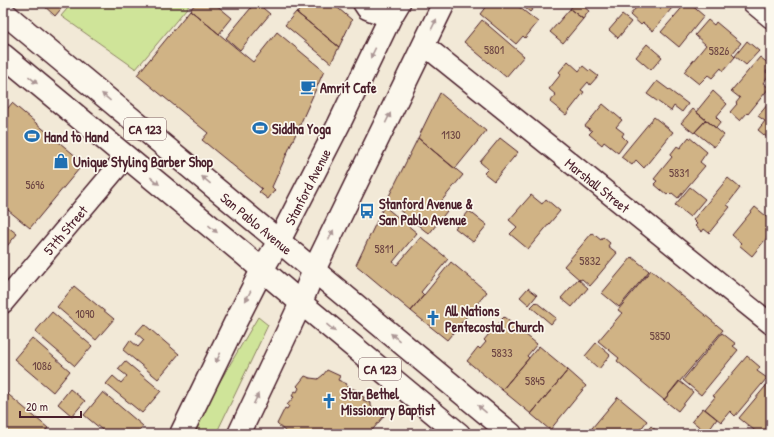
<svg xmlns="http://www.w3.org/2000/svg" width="774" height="437" viewBox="0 0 774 437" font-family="'Patrick Hand',sans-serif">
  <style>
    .green { fill: #cfe499; stroke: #8c8262 }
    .building { fill: #d0b385; stroke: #4a1f2b }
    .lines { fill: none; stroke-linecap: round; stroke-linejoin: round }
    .minor-casing { stroke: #4a1f2b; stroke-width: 23 }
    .major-casing { stroke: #4a1f2b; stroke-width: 25 }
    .minor { stroke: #fbf7ec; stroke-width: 20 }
    .major { stroke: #fbf7ec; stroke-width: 22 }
    .oneway { fill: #ab9695 }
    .labels { text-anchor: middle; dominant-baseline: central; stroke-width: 3.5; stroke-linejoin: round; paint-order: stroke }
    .number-label { font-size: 12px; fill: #6c4442 }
    .shield { fill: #fbf7ec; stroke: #7f6065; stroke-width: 1 }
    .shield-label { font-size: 13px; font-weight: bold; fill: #4a1f2b }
    .poi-label { font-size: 14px; font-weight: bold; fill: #4a1f2b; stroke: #fbf7ec; text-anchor: start }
    .street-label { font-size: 14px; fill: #4a1f2b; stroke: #fbf7ec }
  </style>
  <rect width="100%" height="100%" fill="#f2e9d7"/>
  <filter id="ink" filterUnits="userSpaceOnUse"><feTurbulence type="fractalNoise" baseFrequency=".025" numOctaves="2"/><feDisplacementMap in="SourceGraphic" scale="8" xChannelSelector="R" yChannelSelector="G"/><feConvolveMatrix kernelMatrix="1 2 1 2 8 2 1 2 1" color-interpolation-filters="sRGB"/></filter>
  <g filter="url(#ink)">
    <path class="green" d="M72 3H191L136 69 61 16Z
      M258 317 268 325 261 340 216 434H194L216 388Z"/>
    <path class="building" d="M41 3H66L55 16Z
      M196 3H214L232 18 219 34 190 10Z
      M255 3H257L270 14 240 50 226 38Z
      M304 3H332L352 20 339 47 297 13Z
      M484 3H514L538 22 525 38 523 36 516 44 480 14 487 5Z
      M519 3H538L530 12Z
      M574 3H579L589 11 583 19 570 9Z
      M640 3H676L653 31 643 23 641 25 630 15Z
      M686 3H689L704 16 679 47 661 32Z
      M570 9 583 19 563 43 550 32Z
      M190 10 253 62 277 32 324 71 272 187 275 190 268 199 259 192 262 189 202 140 208 133 137 75Z
      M296 12 339 47 331 63 285 25Z
      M622 15 631 22 618 38 609 30Z
      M482 20 524 56 506 77 464 42Z
      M708 20 714 25 716 22 741 43 732 54 735 57 723 71 721 68 712 78 708 75 699 84 684 72 706 45 695 35Z
      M747 41 759 51 746 65 735 56Z
      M647 44 662 57 651 70 636 57Z
      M760 57 769 64 767 67 769 68 766 72 769 75 763 83 769 88 748 114 747 113 740 121 730 112 737 104 736 103 740 98 731 91Z
      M568 61 579 71 583 66 589 71 590 70 598 76 590 85 588 82 581 90 584 92 566 115 550 102 556 95 549 89 561 74 559 72Z
      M657 81 688 104 682 112 674 106 671 111 647 94Z
      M713 91 727 104 716 117 721 122 716 128 696 112Z
      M440 93 486 131 455 169 418 138Z
      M12 103 84 163 30 228 3 206V114Z
      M603 104 622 120 616 127 624 133 622 136 627 141 618 153 604 142 602 145 589 134 592 131 585 126Z
      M768 104 771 106V136L769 139 758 130 765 121 758 116Z
      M693 109 706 120 694 133 681 123Z
      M654 117 673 132 644 168 636 160 632 165 621 157Z
      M706 120 724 135 714 147 695 132Z
      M689 137 707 152 700 162 705 166 678 198 672 193 671 195 669 193 667 195 654 184 657 181 654 179 672 157 670 155 677 146 680 148Z
      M418 138 463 175 439 204 447 211 429 234 387 200Z
      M500 138 518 152 494 181 484 173 488 169 480 162Z
      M728 178 740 188 727 205 730 207 709 233 704 229 702 232 695 226 697 224 693 220Z
      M690 187 705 199 690 217 675 205Z
      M531 195 542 204 546 199 560 211 528 249 510 234 517 227 509 220Z
      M384 206 417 233 393 262 397 265 421 237 448 259 421 292 424 295 411 311 356 265Z
      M755 207 771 220V227L767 233 769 235 752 256 739 245 741 243 732 235Z
      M469 211 487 225 473 242 455 228Z
      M3 223 17 234 3 251Z
      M592 233 601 240 603 237 610 243 608 246 617 253 597 277H598L590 286 582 279 580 280 564 266Z
      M632 257 649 271 619 307 602 293Z
      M451 262 487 292 447 340 411 311Z
      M651 270 723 330 664 400 617 361 619 358 598 341 622 313 618 310Z
      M578 279 588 288 572 307 561 298Z
      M74 286 114 319 96 340 57 307Z
      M528 288 537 295 529 305 520 297Z
      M536 302 556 318 551 324 531 307Z
      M52 312 92 346 75 366 35 332Z
      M504 317 537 344 527 356 529 358 502 390 467 361 478 347 480 349 486 342 484 340 493 329 495 330 498 326 497 324Z
      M144 324 179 354 158 379 123 350 130 340 138 347 144 340 136 333Z
      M722 333 736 344 733 346 738 350 701 395 683 380Z
      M32 338 70 371 53 392 14 359Z
      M596 343 610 355 599 369 585 356Z
      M539 346 568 370 531 414 502 390Z
      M747 356 760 367 757 371 767 378 735 416 730 411 721 422 705 409 715 397 713 396Z
      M125 361 161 391 142 413 106 384 113 376 121 383 127 376 118 369Z
      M327 370 340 376 338 380 347 384 346 386 356 390 354 393 364 397 363 400 371 403V406L384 416 369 434H287V433L277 424 285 408 287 409 289 406 287 405 294 397 292 396 295 391 297 392 299 388 297 386 305 376 310 378 318 379 323 375Z
      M568 370 586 386 550 430 531 414Z
      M679 381 693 392 678 411 664 400Z
      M770 381 771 382V425L763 434H759L739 418Z
      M70 389 85 401 72 416 58 404Z
      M3 390 48 428 43 434H3Z
      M103 392 143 426 137 434H107L84 415Z
      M618 397 647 421 637 434H587Z
      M703 408 717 419 707 433 692 421Z
      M651 426 660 434H637L641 428 646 432Z"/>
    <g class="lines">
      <g class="minor-casing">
        <g id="minor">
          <path d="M363 3 367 9 390 18"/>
          <path d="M753 3 771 18"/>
          <path id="s1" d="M424 45 771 324"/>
          <path id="s2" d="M3 303 126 157"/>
        </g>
      </g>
      <g class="major-casing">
        <g id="major">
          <path id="s3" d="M3 12 511 434"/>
          <path d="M3 55 245 255 301 303 459 434"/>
          <path id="s4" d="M181 434 235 323 262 270 279 241 339 124 390 18 399 3"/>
          <path d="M239 434 301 303 314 270 444 3"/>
        </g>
      </g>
      <use href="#minor" class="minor"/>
      <use href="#major" class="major"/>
    </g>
    <defs><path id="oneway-solid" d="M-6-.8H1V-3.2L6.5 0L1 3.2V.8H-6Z"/></defs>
    <g class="oneway">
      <use href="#oneway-solid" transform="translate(434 24) rotate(-64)"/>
      <use href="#oneway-solid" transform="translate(373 53) rotate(116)"/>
      <use href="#oneway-solid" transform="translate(33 80) rotate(40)"/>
      <use href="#oneway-solid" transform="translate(106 97) rotate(-140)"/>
      <use href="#oneway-solid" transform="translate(388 118) rotate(-64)"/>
      <use href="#oneway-solid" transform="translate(206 180) rotate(-140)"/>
      <use href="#oneway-solid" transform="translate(155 181) rotate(39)"/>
      <use href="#oneway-solid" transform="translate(213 229) rotate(40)"/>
      <use href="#oneway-solid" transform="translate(331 235) rotate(-64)"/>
      <use href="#oneway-solid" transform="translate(248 296) rotate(118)"/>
      <use href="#oneway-solid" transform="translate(331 328) rotate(40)"/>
      <use href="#oneway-solid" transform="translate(395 337) rotate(-140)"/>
      <use href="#oneway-solid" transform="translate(218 358) rotate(116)"/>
      <use href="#oneway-solid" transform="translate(256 399) rotate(-65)"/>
      <use href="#oneway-solid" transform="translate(482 409) rotate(-140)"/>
    </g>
  </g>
  <defs>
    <g id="cafe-bare" transform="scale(1.2)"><path d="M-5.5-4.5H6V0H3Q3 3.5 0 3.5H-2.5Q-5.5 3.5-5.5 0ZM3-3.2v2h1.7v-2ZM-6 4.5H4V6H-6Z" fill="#1f6fb2" stroke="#fbf7ec" stroke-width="2.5" paint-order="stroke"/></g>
    <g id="stadium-bare" transform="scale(1.2)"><path d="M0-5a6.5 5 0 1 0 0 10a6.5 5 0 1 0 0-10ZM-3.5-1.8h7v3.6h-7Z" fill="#1f6fb2" stroke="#fbf7ec" stroke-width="2.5" paint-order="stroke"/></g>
    <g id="shop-bare" transform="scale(1.2)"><path d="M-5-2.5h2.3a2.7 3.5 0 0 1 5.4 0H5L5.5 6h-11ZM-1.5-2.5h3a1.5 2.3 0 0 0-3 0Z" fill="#1f6fb2" stroke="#fbf7ec" stroke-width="2.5" paint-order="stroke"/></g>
    <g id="bus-bare" transform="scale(1.2)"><path d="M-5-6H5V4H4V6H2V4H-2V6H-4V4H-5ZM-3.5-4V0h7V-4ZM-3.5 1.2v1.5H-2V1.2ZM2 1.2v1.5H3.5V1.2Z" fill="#1f6fb2" stroke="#fbf7ec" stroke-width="2.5" paint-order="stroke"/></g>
    <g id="church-bare" transform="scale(1.2)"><path d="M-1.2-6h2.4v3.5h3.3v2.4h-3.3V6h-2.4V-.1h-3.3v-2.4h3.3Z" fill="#1f6fb2" stroke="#fbf7ec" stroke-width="2.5" paint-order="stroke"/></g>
  </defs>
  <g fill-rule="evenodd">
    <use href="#cafe-bare" x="308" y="87"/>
    <use href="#stadium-bare" x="260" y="128"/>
    <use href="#stadium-bare" x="32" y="136"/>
    <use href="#shop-bare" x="61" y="161"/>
    <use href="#bus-bare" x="367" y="211"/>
    <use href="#church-bare" x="433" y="318"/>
    <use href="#church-bare" x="329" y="401"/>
  </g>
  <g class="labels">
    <g class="number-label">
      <text x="494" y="49">5801</text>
      <text x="719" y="50">5826</text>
      <text x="451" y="134">1130</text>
      <text x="679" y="172">5831</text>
      <text x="35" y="184">5696</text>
      <text x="384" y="248">5811</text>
      <text x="590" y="260">5832</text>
      <text x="85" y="313">1090</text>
      <text x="660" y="335">5850</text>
      <text x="502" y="352">5833</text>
      <text x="42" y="365">1086</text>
      <text x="535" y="380">5845</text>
    </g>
    <g class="shield">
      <rect x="124" y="118" width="42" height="22" rx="3"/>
      <rect x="359" y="358" width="42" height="22" rx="3"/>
    </g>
    <g class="shield-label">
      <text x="145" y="129">CA 123</text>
      <text x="380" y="369">CA 123</text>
    </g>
    <g class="poi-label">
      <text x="320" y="87">Amrit Cafe</text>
      <text x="272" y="128">Siddha Yoga</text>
      <text x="44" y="136">Hand to Hand</text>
      <text x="73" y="161">Unique Styling Barber Shop</text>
      <text x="379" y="203">Stanford Avenue &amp;<tspan x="379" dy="16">San Pablo Avenue</tspan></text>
      <text x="445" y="310">All Nations<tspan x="445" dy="16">Pentecostal Church</tspan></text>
      <text x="341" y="393">Star Bethel<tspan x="341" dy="16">Missionary Baptist</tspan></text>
    </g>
    <g class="street-label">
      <text stroke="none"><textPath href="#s1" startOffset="223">Marshall Street</textPath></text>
      <text stroke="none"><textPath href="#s4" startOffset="278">Stanford Avenue</textPath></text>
      <text stroke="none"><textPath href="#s3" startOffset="330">San Pablo Avenue</textPath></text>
      <text stroke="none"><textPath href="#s2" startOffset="96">57th Street</textPath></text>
    </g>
  </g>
  <rect width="774" height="437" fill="none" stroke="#fbf7ec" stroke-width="16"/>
  <rect x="8" y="8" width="758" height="421" fill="none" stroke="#4a1f2b" stroke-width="1.5" filter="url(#ink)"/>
  <path d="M20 411v6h61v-6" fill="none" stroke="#4a1f2b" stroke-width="2"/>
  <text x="26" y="411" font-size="12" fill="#4a1f2b" stroke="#fbf7ec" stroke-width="3" paint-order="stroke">20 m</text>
</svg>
